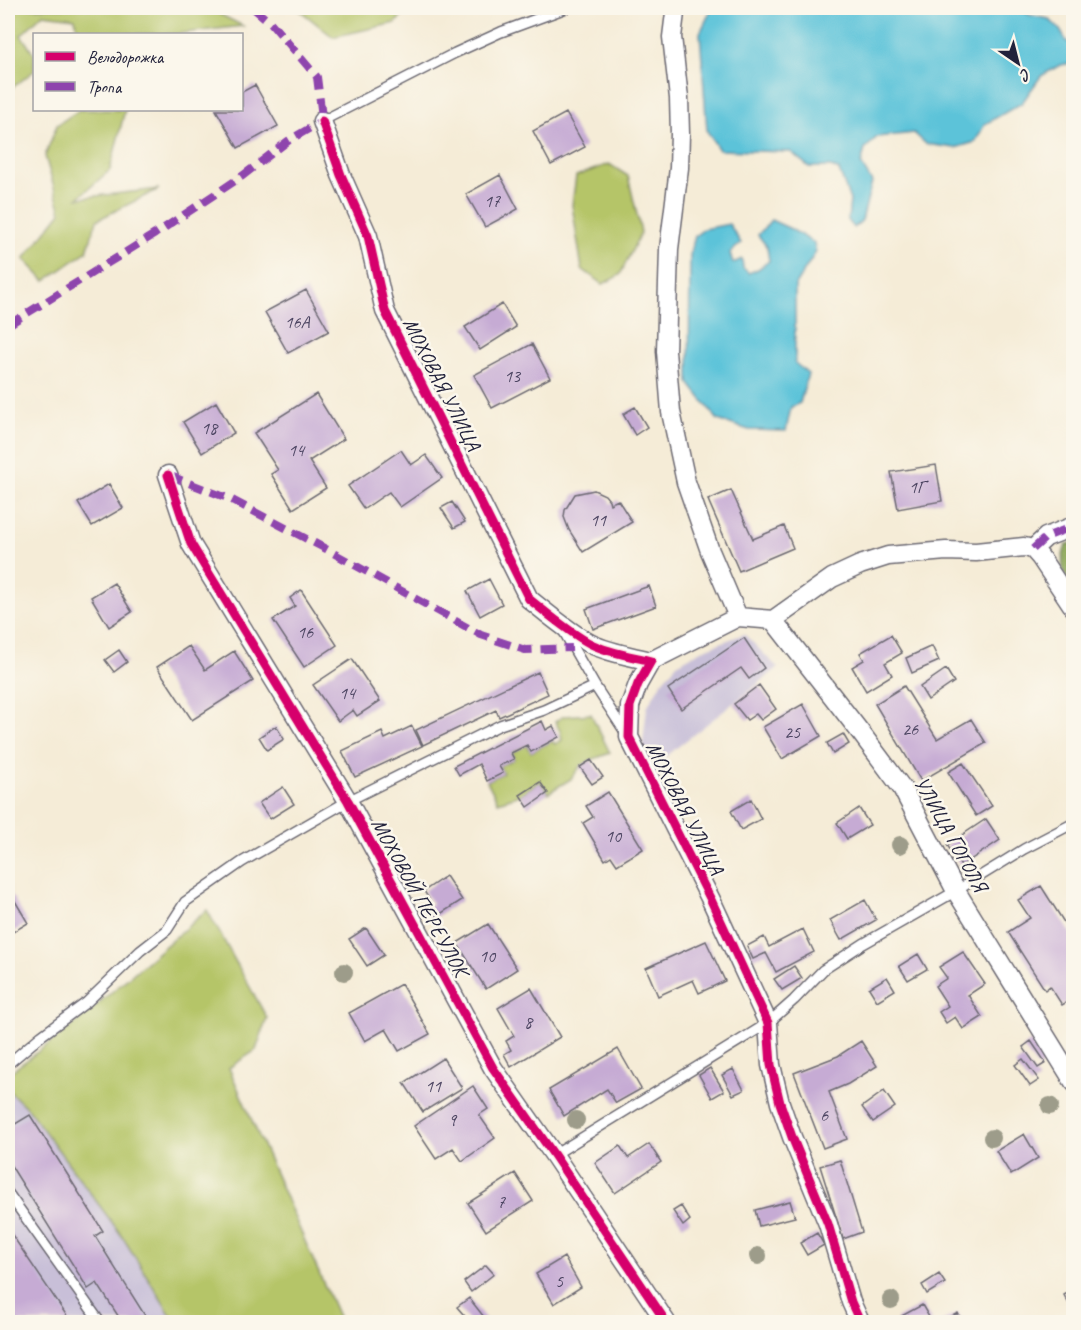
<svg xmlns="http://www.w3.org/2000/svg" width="1081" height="1330" viewBox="0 0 1081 1330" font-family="Caveat,sans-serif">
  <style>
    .industrial { fill: #c8bfd8 }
    .green { fill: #b5c568; stroke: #6c7452; stroke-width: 1.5 }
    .forest { fill: #90aa5c; stroke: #59664c; stroke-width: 1.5 }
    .water { fill: #5bc3d9; stroke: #3e728a; stroke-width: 1.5 }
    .building { fill: #c6abd4 }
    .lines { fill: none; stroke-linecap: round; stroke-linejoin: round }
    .service-casing { stroke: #6c6972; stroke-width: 12 }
    .minor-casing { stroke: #6c6972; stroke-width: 21 }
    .service { stroke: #fff; stroke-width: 9 }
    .minor { stroke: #fff; stroke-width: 18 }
    .quiet { stroke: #8e44ad; stroke-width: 8; stroke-dasharray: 15 8; stroke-linecap: butt }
    .cycleway-casing { stroke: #fbf7ec; stroke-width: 13 }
    .cycleway { stroke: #d6006c; stroke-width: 9 }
    .tree { fill: #9d9c8a }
    .labels { text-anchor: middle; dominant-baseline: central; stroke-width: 5; stroke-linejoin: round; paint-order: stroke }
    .number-label { font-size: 18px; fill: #4b4461 }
    .street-label { font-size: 21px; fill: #22223b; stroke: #fbf7ec }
  </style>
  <rect width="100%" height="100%" fill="#fbf7ec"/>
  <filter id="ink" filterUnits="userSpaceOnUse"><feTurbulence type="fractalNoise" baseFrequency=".0167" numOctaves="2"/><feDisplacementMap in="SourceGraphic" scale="12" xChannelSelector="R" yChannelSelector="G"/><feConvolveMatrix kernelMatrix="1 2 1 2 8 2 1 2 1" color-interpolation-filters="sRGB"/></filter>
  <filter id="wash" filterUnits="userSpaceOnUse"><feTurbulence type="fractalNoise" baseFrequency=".008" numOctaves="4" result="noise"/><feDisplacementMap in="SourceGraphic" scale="24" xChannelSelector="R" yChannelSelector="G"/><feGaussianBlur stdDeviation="1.35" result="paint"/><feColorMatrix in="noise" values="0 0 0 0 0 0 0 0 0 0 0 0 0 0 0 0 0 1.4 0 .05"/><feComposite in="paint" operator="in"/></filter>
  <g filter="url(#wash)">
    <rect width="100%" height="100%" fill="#f5ecd7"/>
    <path class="industrial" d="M744 634 778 668 651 768 643 743 647 707 661 683 677 664 702 650Z
      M8 1090 28 1109 122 1236 175 1322H8Z"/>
    <path class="green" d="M8 8H208L243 26 176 34H78L75 18 43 14 21 35 34 54V71L8 91Z
      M297 8H411L395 23 333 37Z
      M79 110H125L110 170 78 198 159 189 97 220 87 251 45 281 24 259 61 212 45 156 57 125Z
      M609 164 628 176 641 232 620 275 603 284 582 269 572 205 576 176Z
      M591 714 610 753 591 760 580 767 571 779 548 793 540 782 520 795 498 802 487 781 503 773 499 766 514 759 511 753 527 745 531 752 552 741 555 744 562 740 560 731 555 722 564 716Z
      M207 910 267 1018 256 1050 229 1068 340 1321 342 1322H175L122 1236 28 1109 8 1090V1074L71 1027Z"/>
    <path class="forest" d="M1073 542H1074L1073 589C1062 572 1059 565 1066 545Z"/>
    <path class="water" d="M712 8H1017L1030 15 1049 19 1060 30 1067 42H1073V63L1060 65 1041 76 1022 103 985 124 975 142 955 148 926 144 914 133 877 137 865 149 861 164 872 182 862 220 854 228 848 220 850 200 839 170 831 167H809L791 152 719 150 707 131 700 33Z
      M771 220 791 229 814 243 816 252 795 285V363L808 374 800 403 791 407 786 431 749 430 718 420 689 383 690 255 695 236 704 229 729 224 741 243 730 253 733 263 742 259 743 268 749 273 758 269 769 261 767 247 758 235Z"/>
    <g id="blocks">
      <path class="building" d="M255 85 278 126 238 148 216 110H242V92Z
        M566 113 585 147 551 165 533 131Z
        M500 175 518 209 485 227 466 194Z
        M306 290 329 331 288 353 265 312Z
        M502 304 516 327 480 350 465 327Z
        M532 344 550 378 492 408 474 375Z
        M316 394 344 439 309 461 326 488 293 509 271 474 278 470 254 433Z
        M216 402 234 433 202 453 183 422Z
        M635 407 647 427 635 435 623 414Z
        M401 450 411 465 426 455 442 478 400 507 389 492 364 509 348 486Z
        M936 465 942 501 898 509 891 472Z
        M109 484 123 508 92 526 78 503Z
        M594 490 605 495 609 500 610 504 618 500 632 522 583 552 569 530 564 517 565 510 575 494Z
        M731 490 753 539 784 526 793 548 739 571 708 500Z
        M452 502 465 522 454 528 441 508Z
        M489 579 502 604 480 616 467 591Z
        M114 583 132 612 109 627 91 597Z
        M649 586 656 606 593 629 586 609Z
        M301 590 337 645 304 667 273 620 295 606 290 598Z
        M891 635 902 653 885 663 892 675 866 691 852 667 864 660 860 653Z
        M744 638 764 668 749 679 741 668 681 709 668 689Z
        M189 646 205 670 234 651 253 681 192 720 157 667Z
        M932 646 939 661 912 673 906 658Z
        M119 650 127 662 114 672 105 660Z
        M352 659 380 701 357 716 353 710 338 721 313 685Z
        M946 669 954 682 928 700 920 687Z
        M538 672 548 694 499 717 496 710 423 745 416 730Z
        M759 685 776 709 761 720 756 714 747 720 734 704Z
        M904 686 937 739 971 719 986 743 921 781 875 704Z
        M803 704 821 736 782 759 763 727Z
        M542 721 546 730 553 726 559 737 531 752 527 745 511 753 514 759 499 766 503 773 487 781 479 764 459 775 454 766Z
        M276 726 284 739 267 750 259 737Z
        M412 726 422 746 355 777 342 751 382 732 385 739Z
        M843 734 849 744 833 754 827 743Z
        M591 760 603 777 592 784 580 767Z
        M963 763 992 806 976 816 948 772Z
        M540 782 548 793 528 807 520 795Z
        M283 787 294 804 270 819 259 803Z
        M608 792 643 849 617 865 611 856 605 860 583 823 593 817 586 806Z
        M751 799 761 819 741 830 731 811Z
        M859 808 870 825 847 839 837 823Z
        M986 819 1000 840 961 866 947 845Z
        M446 876 462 900 431 920 424 909 432 904 424 891Z
        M1041 886 1074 938V998L1062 1005 1050 986 1045 990 1008 932 1030 918 1018 900Z
        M8 889 28 923 8 935Z
        M865 900 876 920 841 940 830 920Z
        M488 924 517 969 486 989 457 943Z
        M366 928 384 955 367 966 349 939Z
        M803 929 814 952 776 972 766 953 753 959 747 946 764 937 769 947Z
        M706 941 725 981 699 993 693 980 658 996 646 968Z
        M963 952 985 984 968 995 982 1017 963 1029 955 1017 946 1023 939 1012 948 1006 935 986 947 978 939 967Z
        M918 954 927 969 908 980 899 966Z
        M794 966 802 978 782 990 774 979Z
        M887 977 895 990 877 1001 869 988Z
        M401 984 430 1034 399 1051 386 1029 365 1041 349 1013Z
        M531 988 560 1037 511 1067 504 1054 511 1050 506 1041 514 1036 498 1008Z
        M861 1041 877 1066 848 1084 829 1092 847 1139 823 1148 794 1073 838 1056Z
        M1031 1041 1046 1063 1038 1068 1023 1047Z
        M618 1049 641 1089 616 1103 607 1089 564 1116 549 1090Z
        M443 1058 462 1088 423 1112 404 1083Z
        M1023 1059 1039 1080 1030 1086 1015 1065Z
        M710 1068 724 1091 712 1098 699 1075Z
        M733 1069 744 1090 733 1095 722 1075Z
        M473 1086 488 1109 479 1115 495 1138 462 1161 453 1148 436 1159 414 1126Z
        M884 1091 895 1107 873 1122 862 1107Z
        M30 1115 103 1231 95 1236 149 1322H122L97 1283 88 1289 8 1161V1119L12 1126Z
        M1024 1134 1038 1158 1011 1175 996 1151Z
        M649 1144 661 1162 615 1193 595 1163 620 1146 628 1158Z
        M840 1160 862 1232 843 1239 820 1166Z
        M515 1173 533 1201 486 1231 468 1203Z
        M790 1201 795 1217 759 1226 755 1210Z
        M681 1206 690 1220 683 1226 673 1211Z
        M8 1229 71 1322H12L8 1315Z
        M817 1233 824 1245 807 1255 800 1243Z
        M564 1257 581 1287 554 1304 536 1274Z
        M486 1265 494 1274 471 1292 464 1282Z
        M939 1274 945 1283 927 1294 922 1285Z
        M1074 1289V1301L1069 1304 1064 1295Z
        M469 1298 488 1322H470L457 1307Z
        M922 1305 932 1322H898L896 1319Z
        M958 1313 963 1322H940Z"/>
    </g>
  </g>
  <g filter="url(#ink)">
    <use href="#blocks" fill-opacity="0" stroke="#6c6972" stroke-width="1.5"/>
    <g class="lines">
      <g class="service-casing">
        <path id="service" d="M322 121 455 53 501 32 566 8
          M564 632 595 686 627 735
          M8 1064 41 1036 87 1002 140 951 167 930 185 902 242 862 348 801 500 725 544 710 595 686
          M554 1155 768 1023 794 1000 823 970 863 944 956 891 1024 849 1074 823
          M8 1193 100 1322"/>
      </g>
      <g class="minor-casing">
        <path id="minor" d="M677 8 675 13 672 37 679 98 680 134 679 168 669 249 666 351 671 412 686 482 710 551 738 617
          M322 121 341 175 368 236 385 311 529 599C548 614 570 633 591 644 610 653 631 656 651 661
          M168 475 191 544 348 801 493 1068 554 1155 666 1322
          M1033 549 1046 537 1074 526
          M773 620 861 733 902 788 956 891 1074 1082
          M651 661 638 684 630 706 629 737 711 900 768 1023 771 1065 780 1103 792 1137 828 1224 851 1302 860 1322
          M651 661 738 617 773 620 832 578 860 565 888 556 946 551 976 552 1024 547 1033 549 1040 557 1074 608"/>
      </g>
      <use href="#service" class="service"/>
      <use href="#minor" class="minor"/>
      <path class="quiet" d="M253 8 271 23 317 77 323 125
        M8 325 155 234 241 177 288 141 322 121
        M168 475 230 499 326 549 481 635 525 650 572 648
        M1033 549 1046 537 1074 526"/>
      <g class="cycleway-casing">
        <path id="cycleway" d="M322 121 341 175 368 236 385 311 529 599C548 614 570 633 591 644 610 653 631 656 651 661L638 684 630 706 629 737 711 900 768 1023 771 1065 780 1103 792 1137 828 1224 851 1302 860 1322
          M168 475 191 544 348 801 493 1068 554 1155 666 1322"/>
      </g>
      <use href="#cycleway" class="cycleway"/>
    </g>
    <g class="tree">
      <circle cx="900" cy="845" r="9"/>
      <circle cx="344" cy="972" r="9"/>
      <circle cx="1050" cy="1106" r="9"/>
      <circle cx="576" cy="1120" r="9"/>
      <circle cx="992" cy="1138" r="9"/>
      <circle cx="758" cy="1256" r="9"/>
      <circle cx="891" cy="1300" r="9"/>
    </g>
  </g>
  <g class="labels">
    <g class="number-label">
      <text x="492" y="201">17</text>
      <text x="297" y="322">16А</text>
      <text x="512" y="376">13</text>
      <text x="209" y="428">18</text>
      <text x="296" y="450">14</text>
      <text x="917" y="487">1Г</text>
      <text x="598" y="520">11</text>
      <text x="305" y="632">16</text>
      <text x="347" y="693">14</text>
      <text x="910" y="729">26</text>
      <text x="792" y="732">25</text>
      <text x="613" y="836">10</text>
      <text x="487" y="956">10</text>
      <text x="528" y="1022">8</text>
      <text x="433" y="1086">11</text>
      <text x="824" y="1115">6</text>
      <text x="452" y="1120">9</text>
      <text x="501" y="1202">7</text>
      <text x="559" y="1281">5</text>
    </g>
    <g class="street-label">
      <text transform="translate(442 384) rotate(63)">МОХОВАЯ УЛИЦА</text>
      <text transform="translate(685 808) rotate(63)">МОХОВАЯ УЛИЦА</text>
      <text transform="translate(951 834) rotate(61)">УЛИЦА ГОГОЛЯ</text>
      <text transform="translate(420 897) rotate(61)">МОХОВОЙ ПЕРЕУЛОК</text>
    </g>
  </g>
  <rect width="1081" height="1330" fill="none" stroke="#fbf7ec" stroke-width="30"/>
  <rect x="33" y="33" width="210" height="78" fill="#fbf7ec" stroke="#a4a2a5" stroke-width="1.5"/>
  <rect x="45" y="52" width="30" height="9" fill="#d6006c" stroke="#a4a2a5" stroke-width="1.5"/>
  <text x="87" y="63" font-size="18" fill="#22223b">Велодорожка</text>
  <rect x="45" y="82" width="30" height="9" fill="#8e44ad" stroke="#a4a2a5" stroke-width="1.5"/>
  <text x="87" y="93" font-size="18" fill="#22223b">Тропа</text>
  <g transform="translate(1018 63) rotate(145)" stroke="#fbf7ec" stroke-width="4.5" paint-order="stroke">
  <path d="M0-4.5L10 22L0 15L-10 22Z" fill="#22223b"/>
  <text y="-9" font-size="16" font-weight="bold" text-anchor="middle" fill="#22223b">С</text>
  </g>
</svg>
